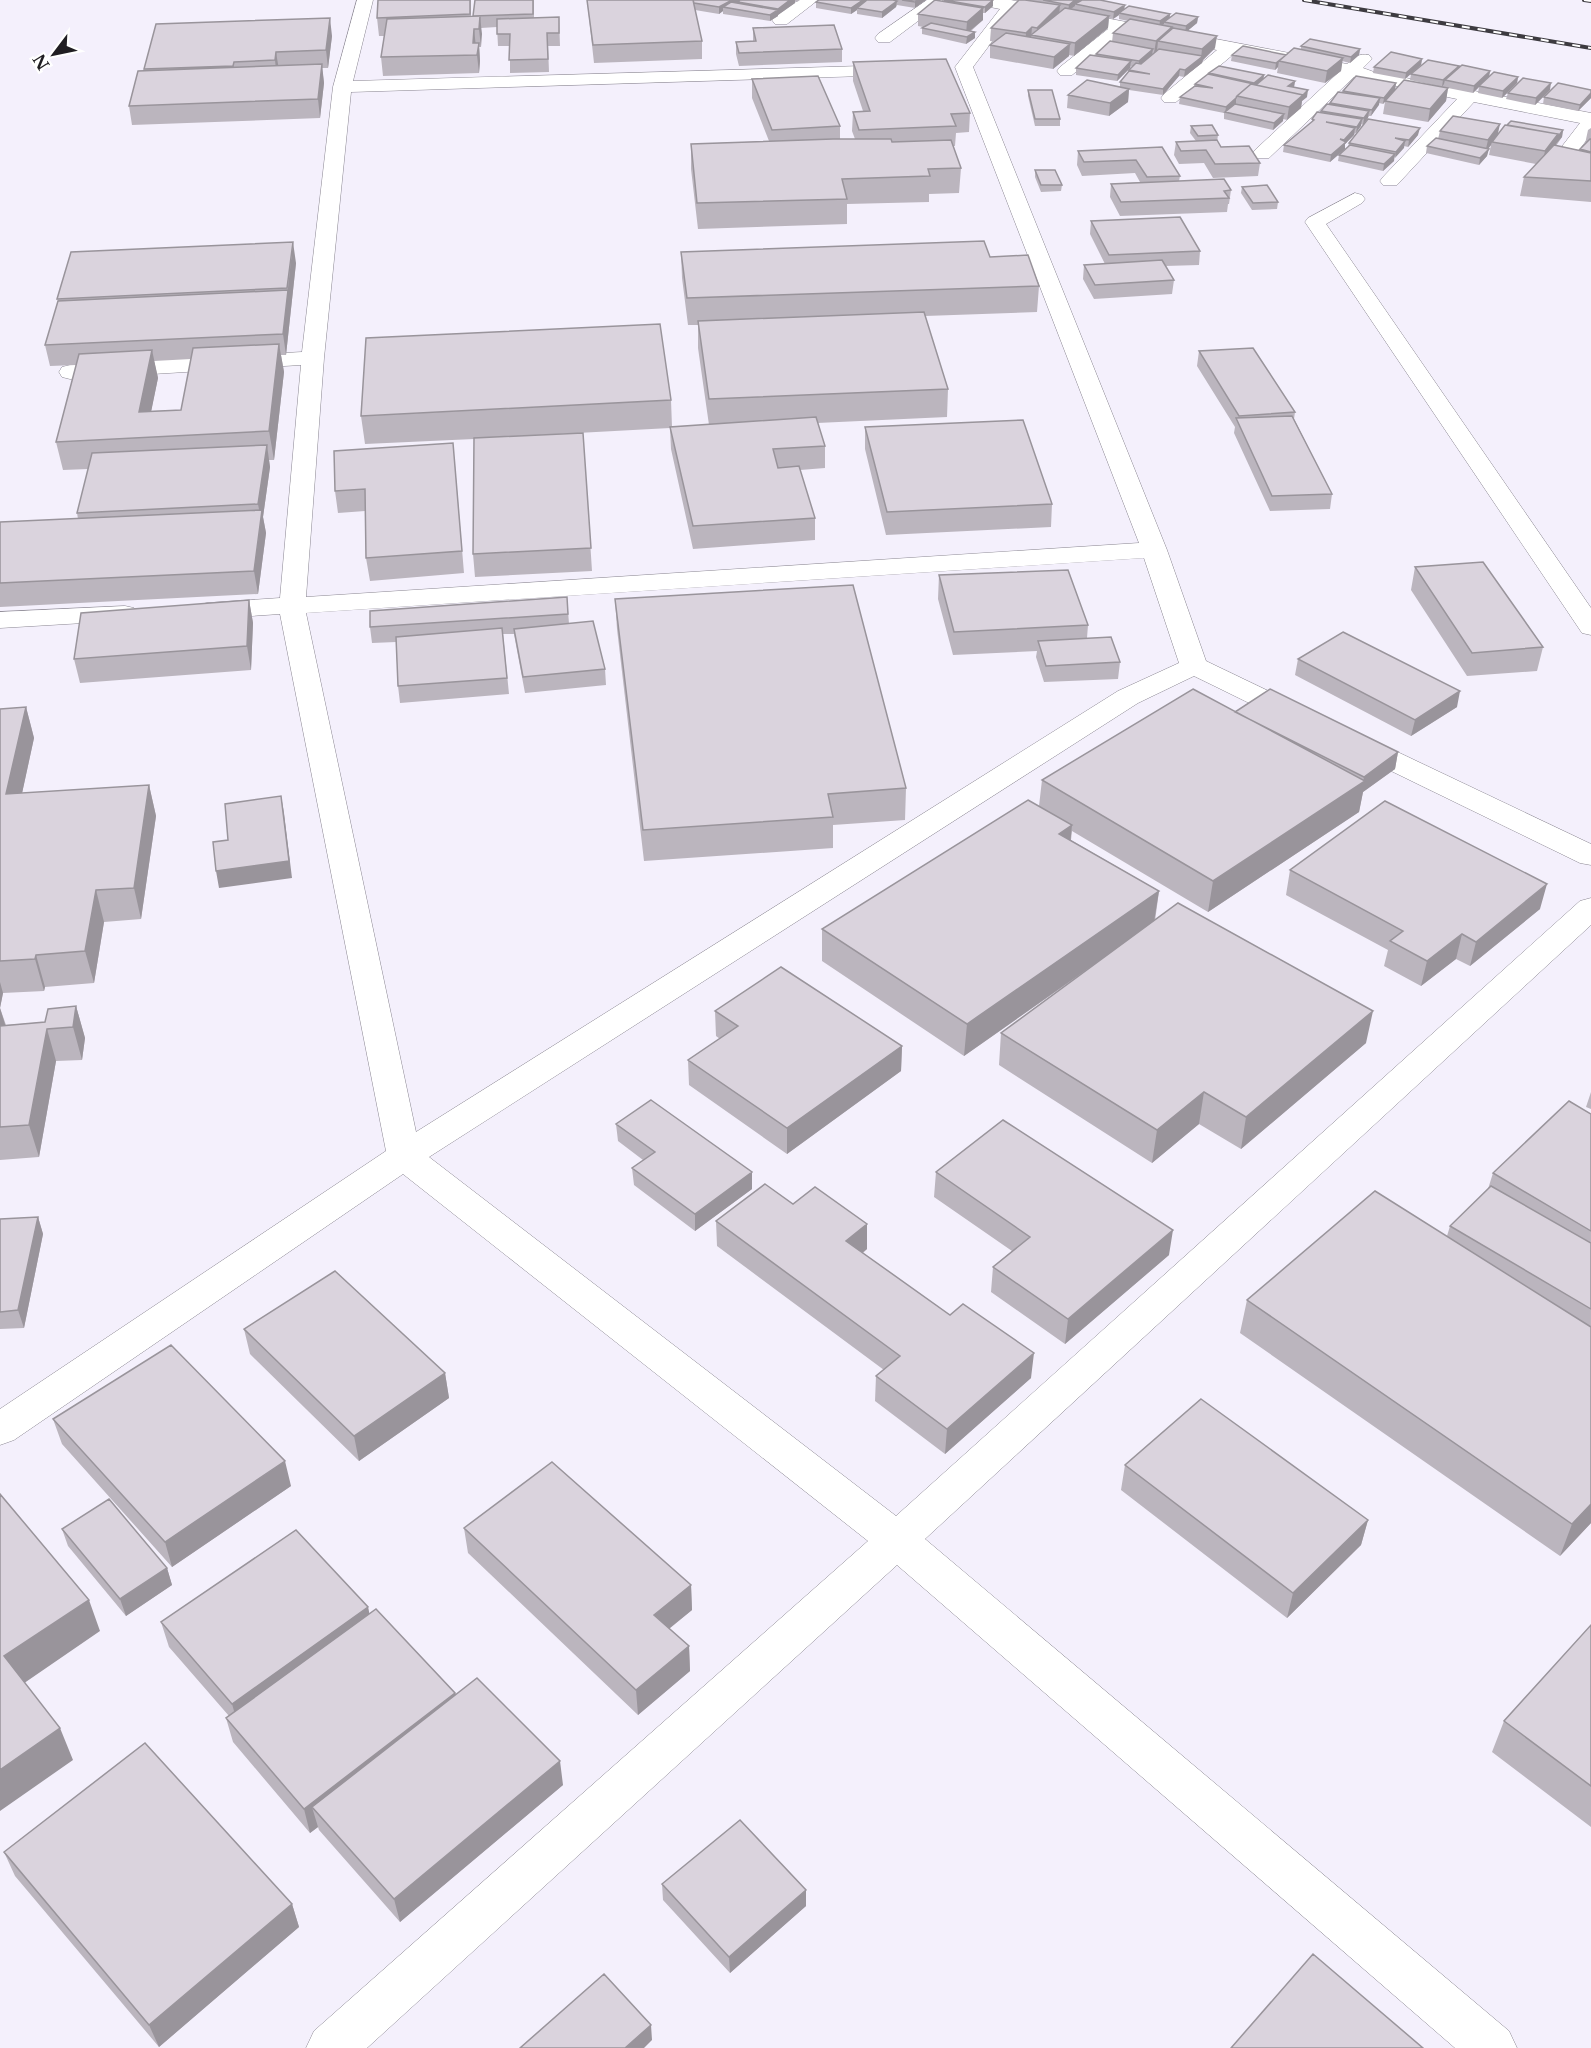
<svg xmlns="http://www.w3.org/2000/svg" width="1591" height="2048" viewBox="0 0 1591 2048" font-family="'Libre Baskerville',serif">
  <style>
    .lines { fill: none; stroke-linecap: round; stroke-linejoin: round }
    .minor-casing { stroke: #8a8691; stroke-width: 1 }
    .minor { fill: #fff; fill-rule: evenodd }
    .rail-casing { stroke: #3d3b40; stroke-width: 4 }
    .rail { stroke: #fff; stroke-width: 2; stroke-dasharray: 8; stroke-linecap: butt }
    .wall { fill: #bbb5be; fill-rule: evenodd }
    .shaded-wall { fill: #99949b }
    .building { fill: #dad3dd; stroke: #99949b; stroke-width: 1.5 }
  </style>
  <rect width="100%" height="100%" fill="#f4f0fc"/>
  <g class="lines">
    <g class="minor-casing">
      <path id="minor" d="M357 0H373L353 81 896 65 902 66 905 70 902 74 896 75 351 92 324 358 306 597 1139 543 955 67 1000 9 975 4 973 0H1011L1347 64C1355 57 1359 53 1369 55L1372 59 1363 68 1374 72 1591 113V134L1570 162H1556L1553 158 1580 123 1474 102 1397 185H1383L1380 181 1383 177 1457 99 1354 77 1269 158H1255L1252 154 1255 150 1338 73 1235 53 1176 102H1164L1161 98 1164 94 1217 50 1125 32 1072 75H1060L1057 71 1060 67 1108 29 1015 11 973 67 1167 550 1206 661 1308 710 1312 716 1308 722 1298 724 1288 722 1194 676 1138 703 429 1157 896 1516 1580 901 1591 898V925L925 1539 1509 2031 1517 2048H1455L897 1565 367 2048H306L314 2031 868 1541 403 1174 14 1440 0 1445V1409L386 1151 280 614 207 619 198 617 194 611 198 605 207 603 280 598 301 365 70 379 62 377 59 372 62 367 70 365 302 352 333 87ZM1144 558 1179 663 1118 691 416 1132 306 613Z
        M799 0H818L787 24H775L772 20 775 16Z
        M927 0H946L890 42H878L875 38 878 34Z
        M1355 193 1362 195 1365 199 1362 203 1326 224 1591 608V635L1582 633 1305 222 1308 218Z
        M125 606 134 608 138 614 134 620 0 628V612Z
        M1356 734 1366 737 1591 844V865L1580 863 1346 749 1342 743 1346 737Z"/>
    </g>
    <use href="#minor" class="minor"/>
    <g class="rail-casing">
      <path id="rail" d="M1304 0 1591 48
        M1584 0 1591 1"/>
    </g>
    <use href="#rail" class="rail"/>
  </g>
  <path class="wall" d="M378 0H471V16H473L475 0H534V18L559 17 560 46H548L549 72 510 73V46H498L497 27 481 28V47H479L480 61 479 73 383 76 381 57 384 36H379L377 18Z
    M587 0H800L797 2 795 1V3L778 15V16L770 21 723 14V11L719 14 695 10 702 41V59L594 63Z
    M819 0H926L915 8 897 5 896 7 882 18 857 14V10L851 14 816 8V2Z
    M942 0H993V6L985 13H983V20L971 31 975 38 966 44 922 34V28L923 27 918 26V14L942 1Z
    M1011 0H1100L1125 9 1170 14V18L1198 17 1197 23 1187 31 1215 48 1203 60 1202 63 1184 77 1179 76 1163 95 1129 90 1128 102 1109 116 1067 108 1068 95 1120 87V82L1128 73 1129 70 1132 66H1131L1130 68 1117 81 1076 75V68L1096 56V54L1112 42 1113 33 1128 21 1119 19V15L1113 19 1109 18 1108 28 1074 56 1069 55V56L1053 69 990 58V45L995 42 990 41 991 28 1018 1Z
    M753 28 842 49V62L739 66 736 54V42L753 41Z
    M332 36 328 68H322L324 83 320 118 132 125 129 106 144 71V69Z
    M1301 46 1360 49 1359 55 1350 63 1342 61 1341 71 1325 83 1277 73 1278 67 1275 70 1231 61 1232 55H1286L1301 50Z
    M1422 59 1421 65 1405 79 1373 73 1374 67Z
    M853 62 970 113 969 132 956 133 955 146H953L961 168 959 193 929 194V202L847 204V224L698 229 691 169V144L769 141 752 98V79L840 126V139H855L852 131 853 112 863 111 853 81Z
    M1458 69 1490 71 1489 76 1518 77 1517 83 1502 98 1478 93 1479 87 1473 93 1448 88 1446 101 1428 122 1383 114 1385 102 1383 104 1379 103 1371 116H1369L1363 125 1361 124 1356 133H1355L1354 135 1345 144V149L1330 162 1283 152 1284 145 1312 122V119L1343 93V91L1396 83 1395 90 1437 86 1410 80 1411 74Z
    M1209 73 1264 75 1263 79 1295 81 1294 87 1307 97 1302 101 1301 108 1287 120 1283 119V121L1273 130 1224 119V113L1179 104 1180 97 1194 86 1195 84 1209 74Z
    M1028 90 1060 119V126H1035L1028 96Z
    M1550 90 1535 105 1506 99 1508 93Z
    M1591 90V98L1578 111 1543 104 1544 97Z
    M1191 126 1218 135 1217 142 1221 147 1260 163 1258 176 1213 178 1204 163 1179 164 1174 155 1176 142 1196 141 1190 133Z
    M1591 128V202L1520 196 1524 177 1536 164 1489 155 1491 145 1488 149 1487 156 1479 165 1426 153 1427 146 1438 139 1440 131 1498 134 1563 130 1562 137 1556 146 1580 151 1585 144 1588 130Z
    M1418 135 1408 147 1404 146 1394 158V161L1383 171 1338 161 1339 155 1348 147 1349 143Z
    M1162 147 1180 176 1179 181 1231 190 1229 204H1228L1227 212 1120 216 1110 197 1111 184 1140 182 1135 173 1082 176 1077 165 1078 151Z
    M1035 170 1062 185 1061 191 1041 192 1035 177Z
    M1242 187 1278 202 1277 209 1252 210 1241 193Z
    M1091 221 1200 251 1199 265 1165 266 1174 280 1172 294 1094 299 1083 279 1084 265 1105 264 1090 234Z
    M681 252 990 257 1039 286 1037 312 925 316 948 389 947 417 817 423 825 446V468L800 470 815 518V540L693 549 671 449 670 428 483 438 583 433 592 571 475 577 473 554 474 439 365 444 361 416 671 400 672 427 709 425 698 348V325H688L682 278Z
    M296 263 286 355H281L284 372 274 460H269L270 467 263 517 266 533 258 594 0 607V522L78 519 77 513 88 469 63 470 56 442 76 365 50 366 45 345 58 301 57 299ZM191 359 181 410 151 411 158 378 154 361Z
    M1199 351 1295 412 1294 419 1332 494 1330 509 1270 511 1234 433 1235 427 1197 366Z
    M865 427 1052 504 1051 527 886 535 865 449Z
    M455 465 464 573 370 581 366 558 365 511 338 513 335 491Z
    M1415 567 1543 647 1537 671 1467 676 1411 590Z
    M939 575 1088 625 1087 638 1120 662 1118 679 1044 682 1036 657 1037 651 953 655 938 599Z
    M567 597 569 624 605 669 606 685 525 693 516 645 514 634H503L509 694 400 703 398 686 396 642 372 643 370 627Z
    M615 599 906 788 905 820 833 825V848L644 861 617 629Z
    M249 600 253 623 251 670 80 683 74 659Z
    M1298 659 1457 707 1411 736 1295 675Z
    M26 707 34 738 22 793 149 785 156 816 141 919 104 922 94 983 45 987 44 991 3 993 0 1008 6 1025 45 1022 76 1006 85 1038 82 1060 56 1061 39 1157 0 1160V709Z
    M1235 712 1398 752 1395 769 1363 792 1359 812 1208 912 1072 831 1071 840 1159 891 1155 921 1366 1043 1241 1149 1199 1124 1152 1163 999 1065 1001 1033 1101 960 964 1056 822 961V929L1039 806 1042 780Z
    M1290 870 1540 909 1470 966 1456 959 1421 986 1384 966 1388 950 1286 895Z
    M715 1011 902 1046 901 1071 787 1154 689 1085 688 1060 720 1039 716 1036Z
    M1591 1092V1109L1586 1107Z
    M1591 1114V1523L1560 1556 1240 1333 1247 1300 1447 1236 1450 1226 1488 1189 1493 1173Z
    M616 1124 752 1189 695 1231 634 1185 632 1168 643 1160 618 1141Z
    M936 1172 1169 1255 1065 1344 991 1292 993 1267 1012 1251 934 1197Z
    M793 1204 867 1224V1249L863 1253 1031 1378 945 1454 875 1401 876 1376 884 1370 717 1246 716 1221Z
    M38 1217 43 1234 24 1328 0 1329V1219Z
    M244 1329 445 1373 449 1398 359 1461 250 1354Z
    M53 1419 291 1486 172 1567 62 1444Z
    M1125 1465 1368 1520 1361 1545 1287 1618 1121 1490Z
    M464 1528 691 1585 692 1610 669 1629 689 1646 690 1671 638 1715 468 1553Z
    M62 1529 167 1568 172 1585 126 1616 68 1546Z
    M368 1607 369 1614 455 1693 456 1694 563 1785 400 1922 319 1830 318 1827 310 1833 233 1742 226 1718 229 1716 169 1647 161 1622Z
    M1591 1625V1827L1492 1752 1504 1721Z
    M4 1852 292 1904 299 1927 159 2047 15 1876Z
    M662 1884 806 1890V1906L730 1973 663 1900Z"/>
  <path class="shaded-wall" d="M732 0H742L728 8 723 7V11L719 14V7Z
    M790 0H795V3L778 15V9Z
    M863 0H872L857 8V10L851 14V8Z
    M918 0H926L915 8V2Z
    M993 0V6L985 13V7Z
    M1075 0H1082L1075 4V6L1068 11 1069 5Z
    M897 1 896 7 882 18V12Z
    M1060 5 1059 17 1037 36V28Z
    M1125 5 1124 11 1119 13V15L1113 19 1114 12Z
    M983 8V20L966 34 967 22Z
    M778 10V16L770 21V15Z
    M1170 14 1169 20 1164 22V24L1159 27 1160 21Z
    M480 16 482 34 481 47 479 29Z
    M1109 16 1108 28 1074 56 1075 43Z
    M1198 17 1197 23 1185 33 1186 26Z
    M330 18 332 36 328 68 326 50Z
    M1032 27 1031 40 1025 46 1026 33Z
    M1172 27 1171 39 1158 41 1157 51 1154 53 1156 41Z
    M474 29 476 47 473 43Z
    M975 32V38L966 44 967 37Z
    M1217 36 1215 48 1203 60 1202 63 1184 77 1185 70 1201 58 1202 49Z
    M479 43 480 61 479 73 477 55Z
    M1070 44 1069 56 1053 69 1054 57Z
    M1153 49 1152 55 1138 67 1139 61Z
    M1360 49 1359 55 1350 63 1351 57Z
    M276 52 279 70 277 79 275 60Z
    M1343 58 1341 71 1325 83 1327 71Z
    M1422 59 1421 65 1405 79 1406 73Z
    M1131 61 1130 68 1117 81 1118 75Z
    M1279 61 1278 67 1275 70 1276 63Z
    M322 64 324 83 320 118 318 99Z
    M1459 66 1457 72 1445 80 1444 84 1442 87 1443 80Z
    M1180 69 1179 76 1163 95V89Z
    M1490 71 1489 77 1473 93 1474 86Z
    M1264 75 1263 82 1254 89V83Z
    M1518 77 1517 83 1502 98 1503 91Z
    M1295 81 1294 87 1288 86Z
    M1396 83 1395 90 1383 104 1384 98Z
    M1551 83 1550 90 1535 105 1536 98Z
    M1448 88 1446 101 1428 122 1430 109Z
    M1129 89 1128 102 1109 116 1110 103Z
    M1308 90 1307 97 1302 101 1301 108 1287 120 1289 107Z
    M1591 93V98L1578 111 1580 105Z
    M1236 98V105L1225 113 1226 107Z
    M1380 98 1379 105 1371 116 1372 110Z
    M1369 111 1368 118 1363 125 1364 118Z
    M1284 114 1283 121 1273 130 1274 123Z
    M1362 119 1361 126 1356 133 1357 127Z
    M1500 124 1497 138 1492 142 1491 145 1485 153 1488 140Z
    M1355 128 1354 135 1345 144V149L1330 162 1331 155Z
    M1420 128 1418 135 1408 147 1409 140Z
    M1563 130 1562 137 1556 144 1555 148 1542 165 1545 151 1558 134Z
    M1405 141 1404 148 1395 158 1396 152Z
    M1489 149 1487 156 1479 165 1480 158Z
    M1395 154 1394 161 1383 171 1384 164Z
    M293 242 296 263 286 355 283 334Z
    M279 344 284 372 274 460 269 431Z
    M152 350 158 378 146 437 139 412Z
    M267 445 270 467 263 517 266 533 258 594 254 571 261 520 258 504Z
    M249 600 253 623 251 670 247 646Z
    M1460 691 1457 707 1411 736 1415 720Z
    M26 707 34 738 15 826 6 794Z
    M1398 752 1395 769 1363 792 1359 812 1208 912 1213 881 1363 782 1364 777Z
    M149 785 156 816 141 919 134 888Z
    M281 796 284 813 292 878 219 888 216 871Z
    M1072 825 1069 856 1059 834Z
    M1547 884 1540 909 1470 966 1476 942Z
    M96 890 104 922 94 983 85 951Z
    M1159 891 1154 922 964 1056 967 1024Z
    M1462 934 1456 959 1421 986 1427 961Z
    M36 955 45 987 44 991 35 959Z
    M0 982 3 993 0 1008 8 1034 0 1047Z
    M76 1006 85 1038 82 1060 73 1027Z
    M1373 1011 1366 1043 1241 1149 1246 1117Z
    M47 1029 56 1061 39 1157 29 1125Z
    M902 1046 901 1071 787 1154V1128Z
    M1204 1092 1199 1124 1152 1163 1157 1130Z
    M752 1172V1189L695 1231V1214Z
    M38 1217 43 1234 24 1328 18 1310Z
    M867 1224V1249L845 1266 846 1241Z
    M1173 1230 1169 1255 1065 1344 1068 1319Z
    M1034 1353 1031 1378 945 1454 947 1429Z
    M445 1373 449 1398 359 1461 354 1436Z
    M285 1461 291 1486 172 1567 165 1542Z
    M1591 1504V1523L1560 1556 1572 1524Z
    M1368 1520 1361 1545 1287 1618 1293 1593Z
    M167 1568 172 1585 126 1616 120 1599Z
    M691 1585 692 1610 655 1640 654 1615Z
    M89 1600 100 1631 17 1688 4 1656Z
    M368 1607 373 1631 239 1728 232 1704Z
    M689 1646 690 1671 638 1715 636 1690Z
    M455 1693 460 1717 312 1807 318 1827 310 1833 304 1809Z
    M60 1728 73 1760 0 1811V1770Z
    M560 1761 563 1785 400 1922 394 1899Z
    M806 1890V1906L730 1973 729 1957Z
    M292 1904 299 1927 159 2047 149 2025Z
    M651 2025 652 2040 644 2048H625Z"/>
  <path class="building" d="M378 0H470V14L377 18Z
    M475 0H533V14L473 16Z
    M587 0H693L702 41 593 45Z
    M693 0H732L719 7 694 3Z
    M740 0H790L778 9 738 2Z
    M819 0H863L851 8 816 2Z
    M867 0H893L897 1 882 12 857 8Z
    M902 0H918L915 2Z
    M935 0 983 8 967 22 918 14Z
    M944 0H993L985 7Z
    M1019 0H1025L1060 5 1037 28 1032 27 1026 33 991 28Z
    M1043 0H1075L1069 5Z
    M1082 0H1100L1125 5 1114 12 1075 4Z
    M731 2 778 10 770 15 723 7Z
    M1129 6 1170 14 1160 21 1119 13Z
    M1065 8 1109 16 1075 43 1031 35Z
    M1176 13 1198 17 1186 26 1164 22Z
    M480 16 479 29H474L473 43H479L477 55 381 57 387 19Z
    M559 17V33H547L548 59 509 60 510 34H497V19Z
    M330 18 326 50 276 52 275 60 234 62 233 66 144 69 156 24Z
    M1130 19 1172 27 1156 41 1113 33Z
    M931 23 975 32 967 37 922 28Z
    M834 25 842 49 739 53 736 42 756 41 753 28Z
    M1173 28 1217 36 1202 49 1158 41Z
    M1006 33 1070 44 1054 57 990 45Z
    M1310 39 1360 49 1351 57 1301 46Z
    M1110 41 1153 49 1139 61 1096 54Z
    M1243 46 1286 55 1276 63 1232 55Z
    M1294 48 1343 58 1327 71 1279 61Z
    M1159 49 1203 56 1185 70 1180 69 1163 89 1120 82 1129 71 1150 74 1129 70 1136 63 1141 64Z
    M1391 52 1422 59 1406 73 1374 67Z
    M1090 55 1131 61 1118 75 1076 68Z
    M946 59 970 113 951 114 956 126 859 130 853 112 870 111 853 62Z
    M1428 60 1459 66 1443 80 1411 74Z
    M322 64 318 99 129 106 138 71Z
    M1462 65 1490 71 1474 86 1445 80Z
    M1219 66 1264 75 1254 83 1209 73Z
    M1494 72 1518 77 1503 91 1479 86Z
    M1208 74 1254 84H1251L1237 96 1236 98 1226 107 1180 97 1195 86 1213 88 1195 84Z
    M1268 75 1295 81 1288 86 1308 90 1303 95 1256 85Z
    M818 76 840 126 772 130 752 79Z
    M1356 76 1396 83 1384 98 1343 91Z
    M1523 78 1551 83 1536 98 1508 93Z
    M1087 80 1129 89 1110 103 1068 95Z
    M1404 80 1448 88 1430 109 1385 101Z
    M1558 83 1591 90V93L1580 105 1544 97Z
    M1251 84 1303 95 1289 107 1237 96Z
    M1028 90H1052L1060 119H1035Z
    M1338 92 1380 98 1372 110 1330 103Z
    M1235 104 1284 114 1274 123 1225 112Z
    M1327 104 1369 111 1364 118 1321 111Z
    M1317 112 1362 119 1357 127 1326 122 1355 128 1344 140 1340 139 1346 142 1331 155 1284 145 1314 120 1312 119Z
    M1453 116 1500 124 1488 140 1440 131Z
    M1368 119 1420 128 1409 140 1395 138 1405 141 1396 152 1349 143Z
    M1511 121 1563 130 1557 138 1558 134 1507 125Z
    M1212 125 1218 135 1198 136 1191 126Z
    M1505 125 1558 134 1545 151 1492 142Z
    M1436 138 1489 149 1480 158 1427 146Z
    M833 139H891L892 142 951 140 961 168 928 169 930 176 842 179 847 199 697 203 691 144Z
    M1590 139H1591V152L1580 149Z
    M1217 140 1221 147 1249 146 1260 163 1215 164 1206 150 1181 151 1176 142Z
    M1350 145 1395 154 1384 164 1339 155Z
    M1554 145 1591 153V181L1524 177Z
    M1162 147 1180 176 1147 177 1136 160 1084 162 1078 151Z
    M1035 170H1055L1062 185H1041Z
    M1224 179 1231 190 1224 191 1229 198 1121 202 1111 184Z
    M1267 185 1278 202 1253 203 1242 187Z
    M1180 217 1200 251 1109 255 1091 221Z
    M984 241 990 257 1028 255 1039 286 687 298 681 252Z
    M293 242 287 288 57 299 71 252Z
    M1162 260 1174 280 1095 285 1084 265Z
    M288 290 283 334 45 345 58 301Z
    M924 312 948 389 709 399 698 321Z
    M660 324 671 400 361 416 366 338Z
    M279 344 269 431 56 442 79 354 152 350 139 412 181 410 193 348Z
    M1253 348 1295 412 1239 416 1199 351Z
    M1292 416 1332 494 1272 496 1236 418Z
    M816 417 825 446 773 449 778 468 799 466 815 518 693 526 670 427Z
    M1023 420 1052 504 887 512 865 427Z
    M583 433 591 548 473 554 474 438Z
    M453 443 462 551 366 558 365 489 335 491 334 451Z
    M267 445 258 504 77 513 92 453Z
    M262 510 254 571 0 583V522Z
    M1483 562 1543 647 1472 653 1415 567Z
    M1068 570 1088 625 954 632 939 575Z
    M853 585 906 788 828 794 833 817 643 830 615 599Z
    M567 597 568 614 370 627V611Z
    M249 600 247 646 74 659 81 613Z
    M593 621 605 669 523 677 514 629Z
    M502 628 507 678 398 686 396 637Z
    M1343 632 1460 691 1415 720 1298 659Z
    M1111 637 1120 662 1046 666 1038 641Z
    M1193 689 1365 781 1213 881 1042 780Z
    M1270 689 1398 752 1364 777 1235 712Z
    M26 707 6 794 149 785 134 888 96 890 85 951 36 955 35 959 0 961V709Z
    M281 796 289 861 216 871 213 842 228 840 225 804Z
    M1028 800 1072 825 1059 834 1159 891 967 1024 822 929Z
    M1385 801 1547 884 1476 942 1462 934 1427 961 1390 941 1403 931 1290 870Z
    M1178 903 1373 1011 1246 1117 1204 1092 1157 1130 1001 1033Z
    M781 967 902 1046 787 1128 688 1060 738 1026 715 1011Z
    M76 1006 73 1027 47 1029 29 1125 0 1127V1026L45 1022 48 1009Z
    M651 1100 752 1172 695 1214 632 1168 655 1152 616 1124Z
    M1569 1101 1591 1114V1231L1493 1173Z
    M1003 1120 1173 1230 1068 1319 993 1267 1030 1237 936 1172Z
    M765 1184 793 1204 815 1187 867 1224 846 1241 950 1315 963 1304 1034 1353 947 1429 876 1376 900 1356 716 1221Z
    M1491 1186 1591 1243V1309L1450 1226Z
    M1375 1191 1591 1327V1504L1572 1524 1247 1300Z
    M38 1217 18 1310 0 1312V1219Z
    M335 1271 445 1373 354 1436 244 1329Z
    M171 1345 285 1461 165 1542 53 1419Z
    M1201 1399 1368 1520 1293 1593 1125 1465Z
    M552 1462 691 1585 654 1615 689 1646 636 1690 464 1528Z
    M0 1494 89 1600 4 1656 60 1728 0 1770Z
    M109 1499 167 1568 120 1599 62 1529Z
    M296 1530 368 1607 232 1704 161 1622Z
    M376 1609 455 1693 304 1809 226 1718Z
    M1591 1625V1786L1504 1721Z
    M477 1678 560 1761 394 1899 312 1807Z
    M145 1743 292 1904 149 2025 4 1852Z
    M740 1820 806 1890 729 1957 662 1884Z
    M1313 1954 1423 2048H1231Z
    M604 1974 651 2025 625 2048H520Z"/>
  <g transform="translate(54 54) rotate(238)" stroke="#ffffff" stroke-width="4.5" paint-order="stroke">
  <path d="M0-4.5L10 22L0 15L-10 22Z" fill="#201e22"/>
  <text y="-9" font-size="16" font-weight="bold" text-anchor="middle" fill="#201e22">N</text>
  </g>
</svg>
